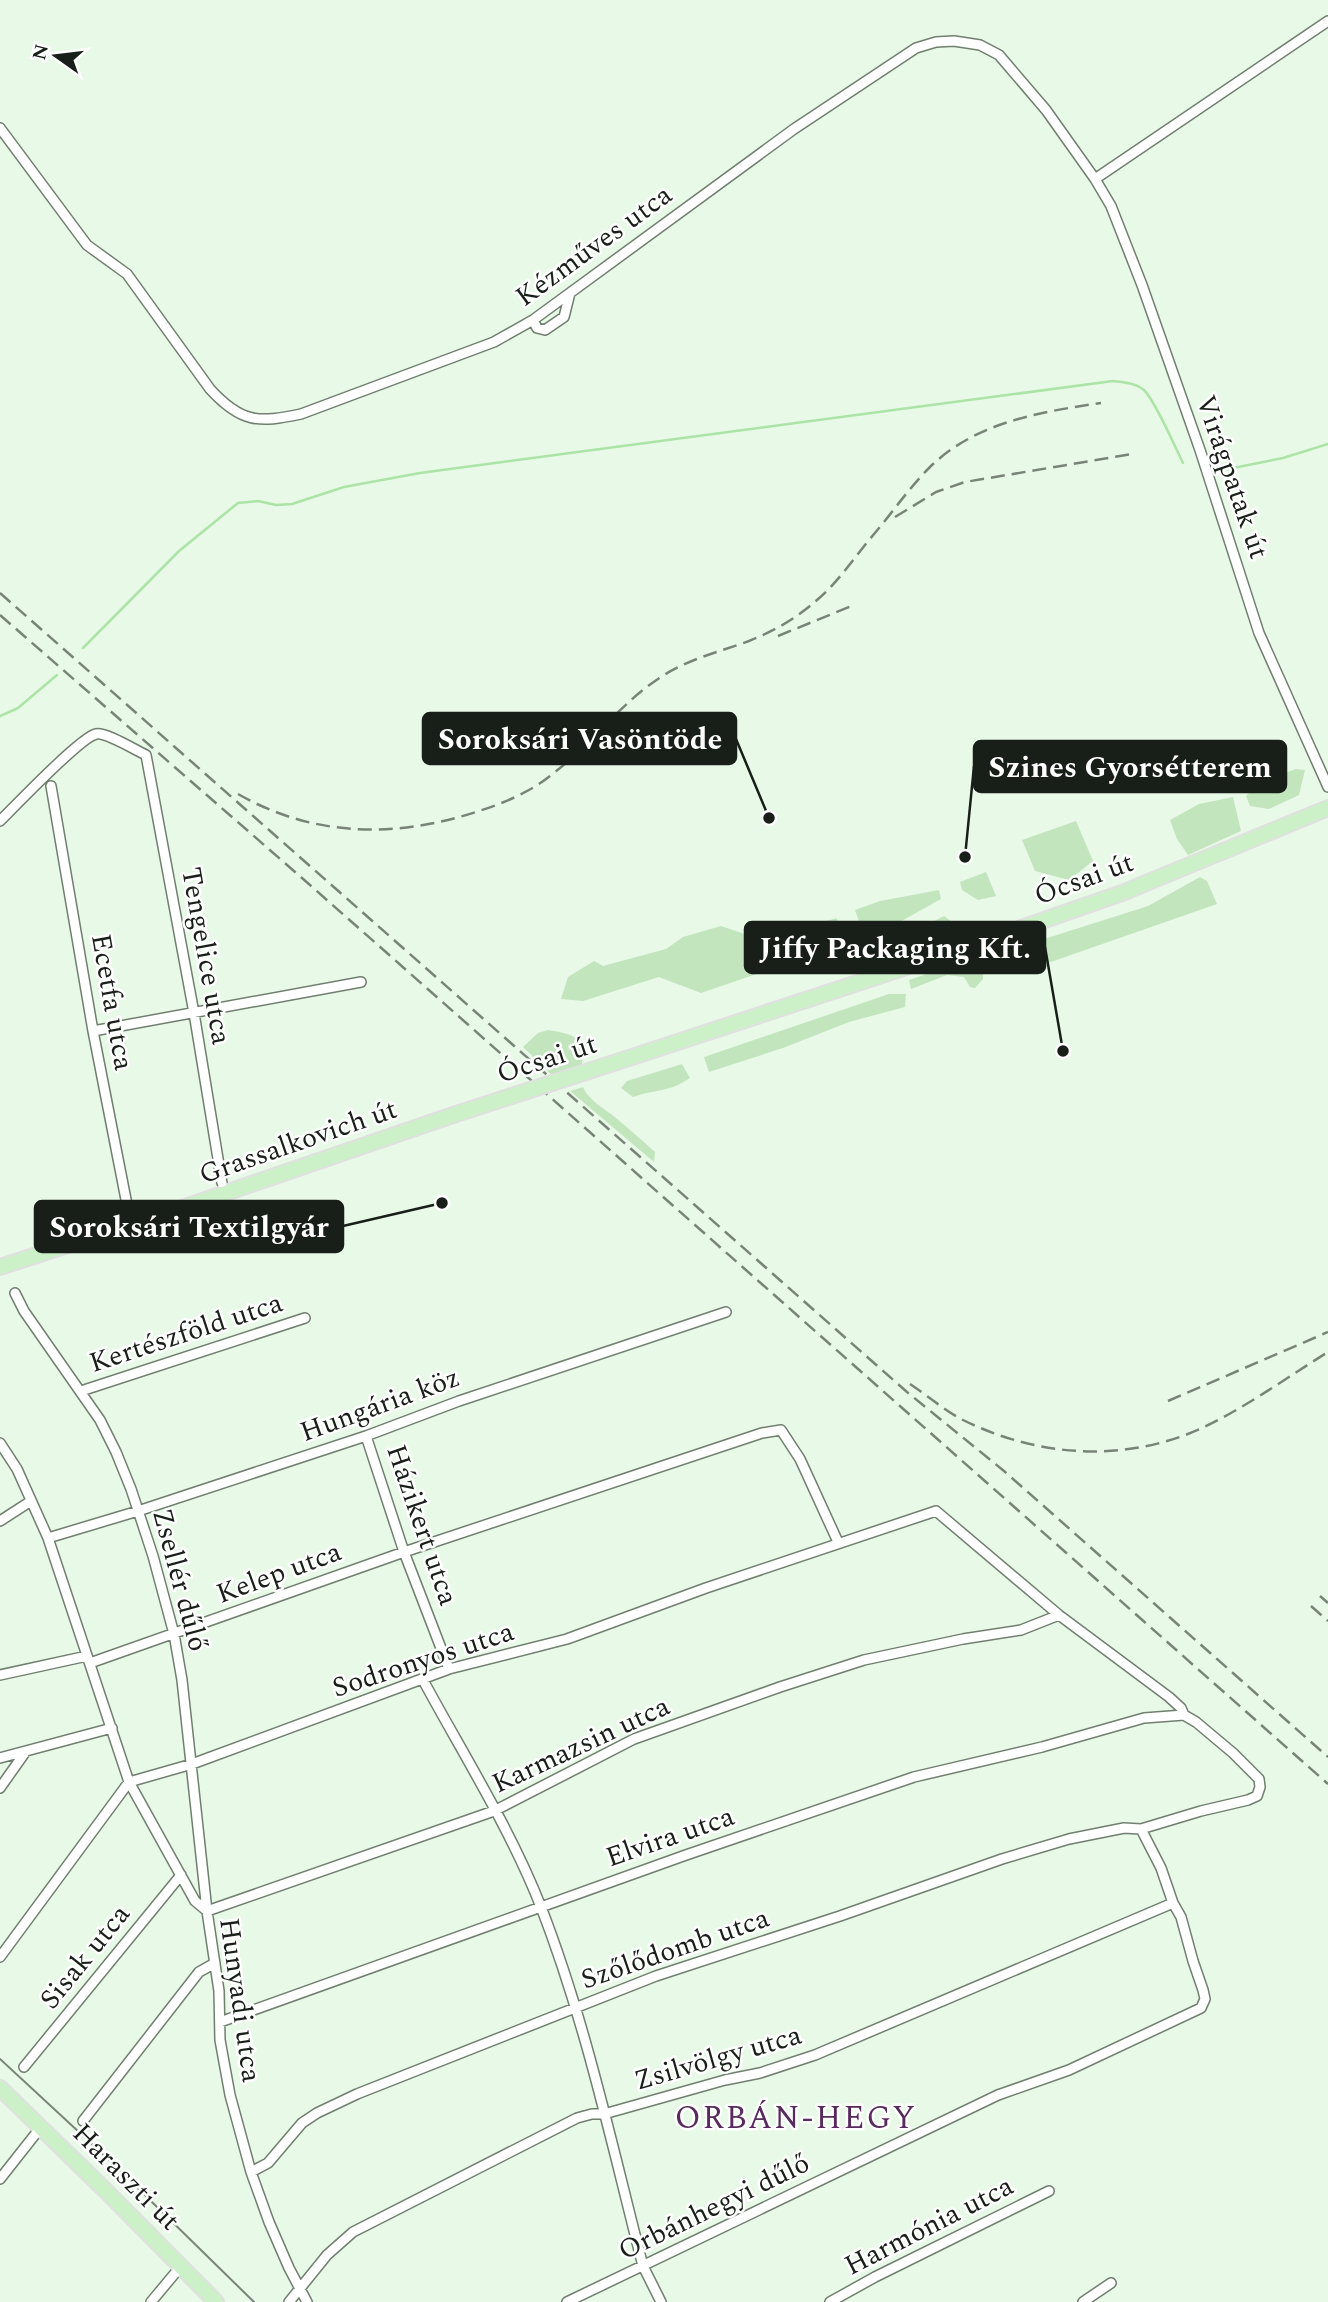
<svg xmlns="http://www.w3.org/2000/svg" width="1328" height="2302" viewBox="0 0 1328 2302" font-family="Spectral,serif">
  <style>
    .green { fill: #c2e5be }
    .lines { fill: none; stroke-linecap: round; stroke-linejoin: round }
    .stream { stroke: #ace3a6; stroke-width: 2.5 }
    .street-casing { stroke: #707f6f; stroke-width: 12 }
    .primary-casing { stroke: #dfe0df; stroke-width: 18 }
    .street { stroke: #fff; stroke-width: 9 }
    .primary { stroke: #ccf1c8; stroke-width: 14 }
    .tram { stroke: #798479; stroke-width: 2 }
    .rail { stroke: #798479; stroke-width: 2.5; stroke-dasharray: 14 7; stroke-linecap: butt }
    .primary-bridge-casing { stroke: #dfe0df; stroke-width: 18; stroke-linecap: butt }
    .primary-bridge { stroke: #ccf1c8; stroke-width: 14 }
    .labels { text-anchor: middle; dominant-baseline: central; stroke-width: 5; stroke-linejoin: round; paint-order: stroke }
    .street-label { font-size: 28px; fill: #181e18; stroke: #fff }
    .quarter-label { font-size: 32px; letter-spacing: 2px; fill: #582b5e; stroke: #fff }
    .leader { fill: none; stroke: #181e18; stroke-width: 2.5 }
    .callout-dot { fill: #181e18; stroke: #fff; stroke-width: 2.5 }
    .callout { fill: #181e18; stroke: #181e18; stroke-width: 2.5 }
    .callout-label { font-size: 30px; text-anchor: middle; font-weight: bold; fill: #fff }
  </style>
  <rect width="100%" height="100%" fill="#e8f9e7"/>
  <path class="green" d="M1296 769 1305 770 1299 795 1269 809 1250 806 1246 796 1262 781Z
    M1233 797 1241 831 1188 855 1177 839 1170 820 1199 804Z
    M1076 821 1093 861 1069 880 1035 871 1022 840Z
    M986 872 996 896 978 900 962 890 960 882Z
    M1200 877 1207 881 1217 904 1025 971 1013 970 1006 963 1008 954 1013 949 1148 906Z
    M939 890 941 899 880 933 861 927 855 910 880 901Z
    M944 916 959 927 956 937 900 955 881 956 877 951Z
    M837 918 839 946 701 993 659 977 583 1001 561 999 568 977 594 961 603 966 666 949 683 937 721 926 777 945 794 944 798 929Z
    M968 960 975 961 983 971V979L975 988 970 987 964 977 947 975 911 989 909 980Z
    M889 994H906L905 1007 849 1022 783 1048 709 1072 704 1057Z
    M548 1030C560 1032 580 1034 583 1048 584 1053 582 1061 582 1066L553 1076 523 1047 538 1033Z
    M682 1064 690 1078C668 1093 655 1089 633 1097L621 1088 627 1081Z
    M583 1087C589 1101 604 1108 616 1118 629 1129 642 1140 655 1152L654 1162 570 1091Z"/>
  <g class="lines">
    <path class="stream" d="M1213 472 1283 458 1328 444
      M83 648 179 551 238 503 258 501 276 505 292 504 344 487 420 473 1113 381C1123 382 1136 383 1144 390 1156 402 1175 447 1183 463
      M0 716 18 708 57 675"/>
    <g class="street-casing">
      <path id="street" d="M0 128 87 245 127 274 210 389C241 423 258 423 301 414L494 342 533 320 794 129 916 48 936 42 954 41 980 45 999 55 1046 110 1095 179 1111 206 1142 285 1200 450 1259 633 1328 787
        M1095 179 1328 21
        M533 320 537 328 545 330 564 317 570 293
        M51 786 93 1031 131 1225
        M0 821C14 807 81 737 96 734 106 732 135 750 146 755L194 1013 222 1183
        M93 1031 361 982
        M15 1293 24 1311 100 1420 116 1452 131 1489 153 1556 174 1634 182 1680 207 1911 219 1991 220 2040 230 2095 251 2172 269 2222 289 2268 307 2302
        M81 1391 305 1318
        M366 1436 404 1552 449 1669
        M0 1443 17 1469 48 1538 129 1782 195 1901 207 1911
        M0 1521 31 1501
        M48 1538 138 1511 366 1436 459 1401 726 1312
        M90 1663 404 1552 762 1433 781 1430 800 1459 838 1542
        M0 1675 87 1656
        M423 1680C463 1754 510 1828 541 1907 586 2023 612 2146 643 2266L661 2302
        M0 1758 112 1728
        M0 1788 24 1754
        M207 1911 494 1811 634 1739 780 1687 864 1660 963 1639 1021 1630 1059 1615
        M0 1957 129 1782 192 1764 449 1669 567 1639 706 1588 936 1511 1059 1615 1169 1697 1181 1708 1184 1715
        M220 2022 686 1855 914 1777 1042 1747 1144 1718 1184 1715 1196 1722 1233 1753 1259 1779 1260 1787 1257 1796 1248 1800 1201 1811 1141 1829 1124 1828 1069 1839 1002 1859 840 1916 656 1976 357 2094 317 2113 302 2123 268 2163 251 2172
        M24 2067 181 1875
        M83 2121 199 1972 215 1963
        M0 2179 41 2127
        M151 2302 181 2266
        M289 2302 327 2255 353 2232 577 2118 592 2114H604L725 2080 760 2073 815 2055 1173 1903
        M567 2302 998 2095 1069 2070 1201 2008 1205 1999 1203 1990 1193 1961 1181 1917 1173 1903 1161 1868 1141 1829
        M830 2302 875 2277 1049 2191
        M1083 2302 1111 2283"/>
    </g>
    <g class="primary-casing">
      <path id="primary" d="M629 1058 961 949 1122 893 1328 808
        M0 1267 179 1209 453 1115
        M0 2088 107 2192 216 2302"/>
    </g>
    <use href="#street" class="street"/>
    <use href="#primary" class="primary"/>
    <path class="tram" d="M0 2059 107 2158 254 2302"/>
    <path class="rail" d="M895 517 936 492 965 482 1132 454
      M0 593 907 1392 1004 1471 1328 1757
      M0 615 302 878 1328 1784
      M778 636 854 605
      M238 794C315 838 397 838 479 811 504 803 530 792 550 776 590 746 619 704 661 677 688 659 719 652 749 641 774 631 797 618 817 600 837 583 852 561 869 540 890 516 908 489 930 467 976 422 1040 412 1101 403
      M910 1384C928 1396 945 1411 963 1420 1038 1457 1123 1463 1200 1429 1245 1408 1286 1378 1328 1352
      M1168 1401 1328 1332
      M1320 1596 1328 1603
      M1311 1606 1328 1621"/>
    <g class="primary-bridge-casing">
      <path id="primary-bridge" d="M453 1115 629 1058"/>
    </g>
    <use href="#primary-bridge" class="primary-bridge"/>
  </g>
  <g class="labels">
    <g class="street-label">
      <text transform="translate(594 246) rotate(-36)">Kézműves utca</text>
      <text transform="translate(1232 477) rotate(71)">Virágpatak út</text>
      <text transform="translate(1084 879) rotate(-20)">Ócsai út</text>
      <text transform="translate(206 956) rotate(80)">Tengelice utca</text>
      <text transform="translate(112 1002) rotate(80)">Ecetfa utca</text>
      <text transform="translate(547 1059) rotate(-18)">Ócsai út</text>
      <text transform="translate(298 1142) rotate(-19)">Grassalkovich út</text>
      <text transform="translate(186 1333) rotate(-18)">Kertészföld utca</text>
      <text transform="translate(380 1405) rotate(-20)">Hungária köz</text>
      <text transform="translate(422 1525) rotate(71)">Házikert utca</text>
      <text transform="translate(279 1573) rotate(-20)">Kelep utca</text>
      <text transform="translate(180 1580) rotate(75)">Zsellér dűlő</text>
      <text transform="translate(423 1660) rotate(-18)">Sodronyos utca</text>
      <text transform="translate(581 1745) rotate(-25)">Karmazsin utca</text>
      <text transform="translate(670 1837) rotate(-19)">Elvira utca</text>
      <text transform="translate(675 1949) rotate(-19)">Szőlődomb utca</text>
      <text transform="translate(85 1957) rotate(-51)">Sisak utca</text>
      <text transform="translate(240 2000) rotate(82)">Hunyadi utca</text>
      <text transform="translate(718 2058) rotate(-16)">Zsilvölgy utca</text>
      <text transform="translate(126 2177) rotate(45)">Haraszti út</text>
      <text transform="translate(714 2207) rotate(-26)">Orbánhegyi dűlő</text>
      <text transform="translate(929 2226) rotate(-27)">Harmónia utca</text>
    </g>
    <g class="quarter-label">
      <text x="796" y="2118">ORBÁN-HEGY</text>
    </g>
  </g>
  <path class="leader" d="M769 818L736 739M965 857L974 766M1063 1051L1045 947M442 1203L343 1226"/>
  <g class="callout-dot">
    <circle cx="769" cy="818" r="7"/>
    <circle cx="965" cy="857" r="7"/>
    <circle cx="1063" cy="1051" r="7"/>
    <circle cx="442" cy="1203" r="7"/>
  </g>
  <g class="callout">
    <rect x="423" y="713" width="313" height="51" rx="7"/>
    <rect x="974" y="741" width="312" height="51" rx="7"/>
    <rect x="745" y="922" width="300" height="51" rx="7"/>
    <rect x="35" y="1201" width="308" height="51" rx="7"/>
  </g>
  <g class="callout-label">
    <text x="580" y="749">Soroksári Vasöntöde</text>
    <text x="1130" y="777">Szines Gyorsétterem</text>
    <text x="895" y="958">Jiffy Packaging Kft.</text>
    <text x="189" y="1237">Soroksári Textilgyár</text>
  </g>
  <g transform="translate(56 56) rotate(284)" stroke="#ffffff" stroke-width="5" paint-order="stroke">
  <path d="M0-5L12 26L0 18L-12 26Z" fill="#181e18"/>
  <text y="-10" font-size="19" font-weight="bold" text-anchor="middle" fill="#181e18">N</text>
  </g>
</svg>
